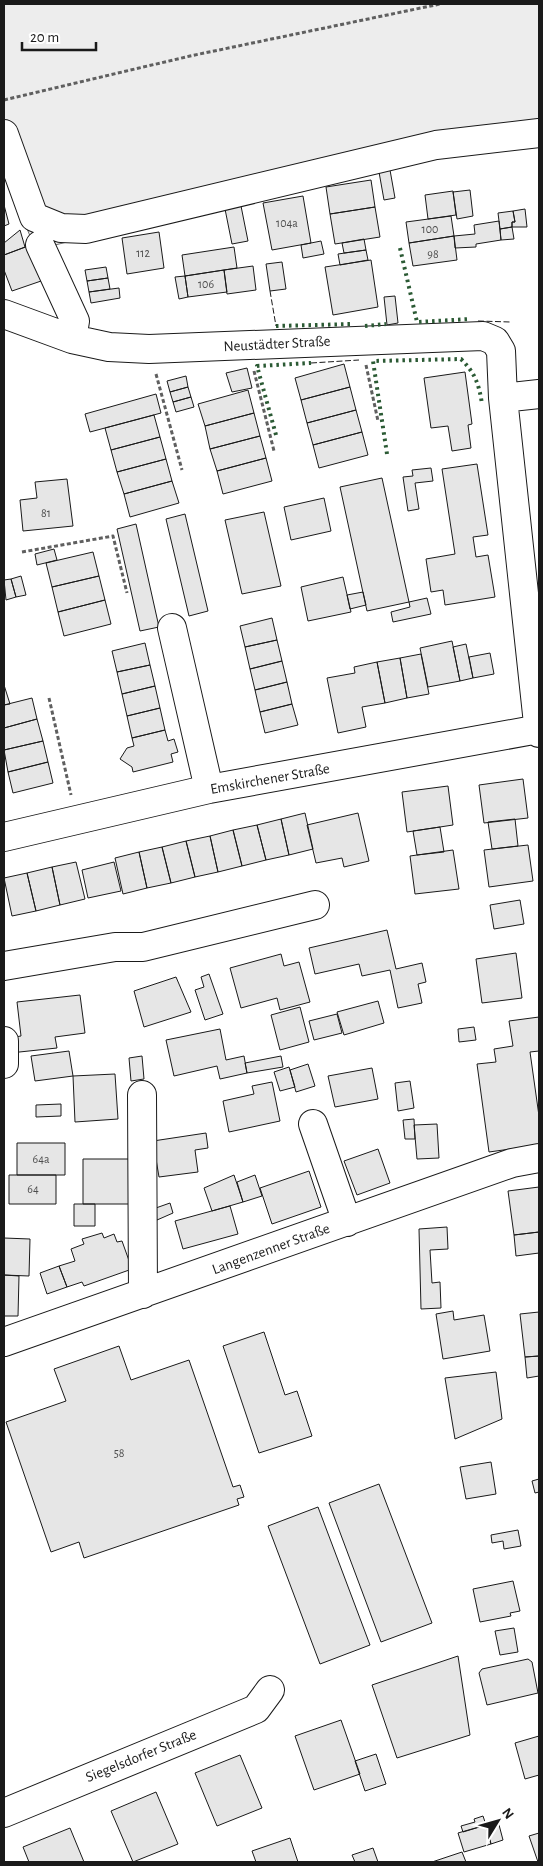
<svg xmlns="http://www.w3.org/2000/svg" width="543" height="1866" viewBox="0 0 543 1866" font-family="'Alegreya Sans',sans-serif">
  <style>
    .green { fill: #ededed; stroke: #6a6a6a }
    .building { fill: #e6e6e6; stroke: #1a1a1a }
    .lines { fill: none; stroke-linecap: round; stroke-linejoin: round }
    .minor-casing { stroke: #1a1a1a; stroke-width: 30 }
    .path { stroke: #5f5f5f; stroke-width: 3; stroke-dasharray: 4 2.5; stroke-linecap: butt }
    .minor { stroke: #fff; stroke-width: 28 }
    .hedge { stroke: #2b5a34; stroke-width: 4; stroke-dasharray: 2.5 4; stroke-linecap: butt }
    .fence { stroke: #1a1a1a; stroke-width: 1; stroke-dasharray: 6 2.5; stroke-linecap: butt }
    .labels { text-anchor: middle; dominant-baseline: central; stroke-width: 4; stroke-linejoin: round; paint-order: stroke }
    .number-label { font-size: 12px; fill: #4d4d4d }
    .street-label { font-size: 15px; fill: #1a1a1a; stroke: #fff }
  </style>
  <rect width="100%" height="100%" fill="#fff"/>
  <path class="green" d="M4 4H539V139L387 162 47 247 32 241 4 171Z"/>
  <path class="building" d="M390 170 395 198 384 200 379 172Z
    M371 180 375 207 330 214 326 187Z
    M470 190 473 216 457 219 453 192Z
    M453 191 456 215 428 219 425 195Z
    M303 196 311 243 272 250 263 203Z
    M240 201 248 241 232 244 224 204Z
    M4 205 9 224 4 226Z
    M375 207 380 237 335 244 330 214Z
    M525 209 527 227H512V222H515L513 211Z
    M513 211 515 222H512V227L500 229 498 213Z
    M451 216 454 236 409 243 406 222Z
    M499 221 501 240 476 244V247L455 248 454 236 475 234 474 225Z
    M512 227 514 239 501 240 500 229Z
    M20 230 25 247 4 255V243Z
    M159 232 164 268 127 274 122 238Z
    M454 236 457 260 413 266 409 243Z
    M364 239 366 250 344 253 342 243Z
    M321 241 324 254 303 258 301 245Z
    M31 245 44 280 12 291 4 270V255Z
    M234 247 237 268 185 276 182 255Z
    M366 250 368 260 340 265 338 254Z
    M371 260 378 307 333 315 325 267Z
    M282 262 286 289 270 291 266 264Z
    M253 266 256 290 227 294 224 270Z
    M106 267 108 278 87 281 85 270Z
    M224 270 227 292 188 297 185 276Z
    M185 276 188 297 179 299 175 277Z
    M108 278 110 289 89 292 87 281Z
    M119 288 120 298 91 303 89 292Z
    M395 296 398 323 387 325 384 297Z
    M344 364 350 387 301 400 295 378Z
    M247 368 252 388 232 392 226 373Z
    M465 372 472 424 468 425 471 448 452 451 448 426 431 428 424 378Z
    M186 376 188 387 170 392 167 381Z
    M188 387 191 397 173 402 170 392Z
    M350 387 356 410 307 423 301 400Z
    M248 390 254 413 205 426 198 404Z
    M156 394 161 413 90 432 85 414Z
    M191 397 194 407 176 412 173 402Z
    M356 410 362 432 313 445 307 423Z
    M254 413 260 436 210 449 205 426Z
    M154 415 160 437 111 450 105 428Z
    M362 432 368 455 319 468 313 445Z
    M260 436 266 458 217 471 210 449Z
    M160 437 166 459 117 472 111 450Z
    M266 458 272 481 223 494 217 471Z
    M166 459 172 481 124 494 117 472Z
    M477 464 488 535 473 537 476 557 488 555 495 597 445 605 443 590 431 592 426 559 455 554 442 469Z
    M431 468 433 481 415 483 419 509 408 511 403 477 413 476 412 470Z
    M382 478 409 602 367 611 340 487Z
    M67 479 73 526 23 531 20 500 37 498 35 482Z
    M172 481 179 503 130 517 124 494Z
    M324 498 331 531 291 540 284 507Z
    M264 512 281 586 242 594 225 520Z
    M185 514 208 611 189 616 166 519Z
    M136 524 159 627 140 631 117 529Z
    M54 549 57 560 37 565 35 554Z
    M93 552 99 576 52 587 46 563Z
    M21 576 26 595 16 597 11 579Z
    M99 576 105 600 58 612 52 587Z
    M343 577 351 612 308 621 301 587Z
    M11 579 16 597 6 600 4 580Z
    M363 592 366 605 350 609 347 595Z
    M427 598 431 614 393 622 391 612 410 607 409 602Z
    M105 600 111 624 64 636 58 612Z
    M272 618 277 640 245 647 240 626Z
    M277 640 282 661 250 669 245 647Z
    M452 641 460 681 428 687 420 648Z
    M145 643 150 665 117 672 112 651Z
    M466 644 473 678 460 681 453 647Z
    M490 653 494 674 473 678 469 657Z
    M421 654 429 694 407 698 400 658Z
    M400 658 407 698 385 703 377 662Z
    M282 661 287 682 255 690 250 669Z
    M377 662 385 703 362 707 366 727 338 733 327 678 355 673 354 667Z
    M150 665 155 686 122 694 117 672Z
    M287 682 292 704 260 712 255 690Z
    M4 685 10 704 4 705Z
    M155 686 160 708 127 716 122 694Z
    M32 698 37 719 4 728V705Z
    M292 704 298 725 265 733 260 712Z
    M160 708 165 730 132 738 127 716Z
    M37 719 43 741 4 750V728Z
    M165 730 168 741 174 739 178 752 171 754 173 762 133 772 132 767 120 759 127 748 134 746 132 738Z
    M43 741 48 762 8 772 4 750Z
    M48 762 53 783 13 793 8 772Z
    M523 779 528 818 484 823 479 785Z
    M448 786 453 825 407 832 402 792Z
    M305 813 313 849 289 855 281 819Z
    M358 813 369 861 344 867 342 858 316 863 307 825Z
    M281 819 289 855 266 860 257 825Z
    M515 819 518 846 492 849 488 822Z
    M257 825 266 860 242 866 233 830Z
    M440 827 444 852 417 855 413 831Z
    M233 830 242 866 218 872 210 836Z
    M210 836 218 872 195 877 186 841Z
    M186 841 195 877 171 883 162 847Z
    M528 845 533 881 489 887 484 850Z
    M162 847 171 883 147 888 139 852Z
    M453 850 459 889 415 894 410 856Z
    M139 852 147 888 123 894 115 858Z
    M76 862 85 899 60 905 52 867Z
    M114 862 121 891 88 898 82 870Z
    M52 867 60 905 36 911 27 873Z
    M27 873 36 911 12 916 4 878Z
    M520 900 524 924 494 929 490 905Z
    M387 930 396 969 422 963 426 982 418 984 422 1003 398 1008 390 970 362 976 359 964 315 974 309 948Z
    M516 953 522 998 482 1003 476 959Z
    M281 954 284 966 299 962 310 1002 280 1010 277 998 241 1008 230 968Z
    M209 974 223 1014 205 1020 195 990 204 987 201 977Z
    M176 977 191 1012 144 1027 134 991Z
    M80 995 85 1033 55 1037 57 1048 10 1053 8 1038 21 1036 17 1002Z
    M378 1001 384 1023 344 1035 337 1012Z
    M300 1007 309 1042 280 1050 271 1015Z
    M337 1014 342 1033 314 1040 309 1021Z
    M539 1017V1051L530 1052 539 1116V1145L489 1152 477 1064 496 1062 494 1049 513 1046 509 1021Z
    M474 1027 476 1040 459 1042 458 1029Z
    M220 1029 226 1060 244 1056 247 1073 220 1079 217 1066 174 1076 166 1040Z
    M69 1051 73 1076 35 1081 31 1056Z
    M142 1056 144 1079 131 1081 129 1058Z
    M281 1056 283 1067 247 1073 245 1063Z
    M308 1064 315 1086 296 1092 290 1070Z
    M289 1067 295 1087 280 1091 274 1072Z
    M372 1068 378 1099 335 1107 328 1076Z
    M115 1074 118 1119 75 1122 73 1076Z
    M410 1081 414 1108 398 1111 395 1083Z
    M272 1082 280 1121 229 1132 223 1101 254 1094 252 1086Z
    M61 1104V1116L36 1117V1105Z
    M414 1119 415 1139H405L403 1120Z
    M437 1124 439 1158 417 1159 414 1125Z
    M206 1133 208 1148 195 1150 198 1172 159 1177 153 1141Z
    M17 1143H65V1175H17Z
    M378 1149 390 1183 357 1195 344 1161Z
    M83 1159H129V1204H83Z
    M309 1171 321 1207 272 1224 260 1188Z
    M9 1175H56V1204H9Z
    M234 1175 243 1202 212 1211 204 1188Z
    M255 1175 262 1196 243 1202 237 1182Z
    M539 1187V1232L514 1235 508 1191Z
    M170 1203 173 1213 157 1220 153 1209Z
    M74 1204H95V1226H74Z
    M230 1206 238 1234 183 1249 175 1221Z
    M447 1227 448 1249 430 1250 432 1283 440 1282 441 1308 421 1309 419 1229Z
    M539 1232V1253L516 1256 514 1235Z
    M102 1233 104 1238 114 1234 117 1242 122 1241 132 1269 84 1286 82 1282 67 1287 59 1266 75 1261 71 1249 84 1244 82 1239Z
    M4 1238 30 1239 29 1276 4 1275Z
    M59 1266 67 1287 47 1294 40 1273Z
    M4 1275 19 1276 18 1316H4V1320Z
    M453 1311 454 1320 484 1315 490 1351 443 1359 436 1314Z
    M539 1312V1356L525 1357 520 1314Z
    M264 1332 285 1395 297 1391 312 1436 259 1453 223 1346Z
    M119 1346 131 1380 189 1360 233 1487 240 1485 244 1497 237 1499 239 1505 84 1558 79 1542 51 1552 6 1422 66 1401 54 1369Z
    M539 1356V1376L527 1378 525 1357Z
    M496 1372 502 1419 455 1439 445 1378Z
    M491 1462 496 1494 466 1499 460 1467Z
    M539 1479V1492L535 1493 532 1481Z
    M379 1484 432 1623 381 1642 329 1503Z
    M318 1507 370 1645 320 1664 268 1526Z
    M518 1530 521 1546 504 1549 503 1541 492 1543 491 1535Z
    M513 1581 520 1611 510 1613 511 1616 480 1622 473 1589Z
    M514 1628 518 1652 500 1655 495 1631Z
    M458 1656 470 1735 397 1758 372 1685Z
    M528 1659 532 1662 538 1693 487 1705 479 1673 482 1669Z
    M341 1720 360 1774 314 1790 295 1736Z
    M539 1736V1775L525 1779 515 1743Z
    M376 1754 386 1784 365 1791 355 1761Z
    M240 1755 262 1808 217 1826 195 1773Z
    M156 1792 178 1844 133 1862 111 1811Z
    M483 1816 486 1825 463 1832 461 1826 475 1822 474 1819Z
    M498 1821 503 1840 491 1844 486 1825Z
    M486 1825 491 1844 464 1852 458 1833Z
    M70 1828 84 1862H29L23 1847Z
    M539 1833V1862H538L529 1836Z
    M290 1838 298 1862H256L252 1851Z
    M373 1848 378 1862H355L352 1855Z
    M462 1852 466 1862H432Z"/>
  <g class="lines">
    <g class="minor-casing">
      <path id="minor" d="M4 134 34 217 61 228 86 229 436 145 539 133
        M40 245 75 321 72 339
        M4 314 72 339 109 347 149 349 483 336 495 341 501 351 503 398 539 733
        M503 398 539 394
        M172 628 209 789
        M4 837 209 789 539 729
        M4 966 115 947H143L315 905
        M4 1041V1064
        M142 1095 143 1294
        M313 1124 347 1222
        M4 1342 512 1163 539 1158
        M4 1813 256 1709 270 1690"/>
    </g>
    <path class="path" d="M4 100 190 56 440 4
      M366 365 378 421
      M254 371 274 451
      M156 374 182 470
      M22 552 113 536 127 593
      M49 698 71 795"/>
    <use href="#minor" class="minor"/>
    <path class="hedge" d="M400 248 417 322 471 319
      M276 326 352 324
      M365 326 386 324
      M276 435 257 366 311 363
      M387 454 373 361 461 359C475 373 479 384 482 404"/>
    <path class="fence" d="M270 291 276 326
      M478 321 510 322
      M311 363 359 360"/>
  </g>
  <g class="labels">
    <g class="number-label">
      <text x="287" y="223">104a</text>
      <text x="430" y="229">100</text>
      <text x="143" y="253">112</text>
      <text x="433" y="254">98</text>
      <text x="206" y="284">106</text>
      <text x="46" y="513">81</text>
      <text x="41" y="1159">64a</text>
      <text x="33" y="1189">64</text>
      <text x="119" y="1453">58</text>
    </g>
    <g class="street-label">
      <text transform="translate(277 344) rotate(-3)">Neustädter Straße</text>
      <text transform="translate(270 779) rotate(-10)">Emskirchener Straße</text>
      <text transform="translate(271 1249) rotate(-20)">Langenzenner Straße</text>
      <text transform="translate(141 1756) rotate(-22)">Siegelsdorfer Straße</text>
    </g>
  </g>
  <rect width="543" height="1866" fill="none" stroke="#1a1a1a" stroke-width="10"/>
  <g transform="translate(498 1821) rotate(53)" stroke="#ffffff" stroke-width="4" paint-order="stroke">
  <path d="M0-4L9 19L0 12L-9 19Z" fill="#1a1a1a"/>
  <text y="-8" font-size="14" font-weight="bold" text-anchor="middle" fill="#1a1a1a">N</text>
  </g>
  <path d="M22 42v8h74v-8" fill="none" stroke="#1a1a1a" stroke-width="2.5"/>
  <text x="30" y="42" font-size="15" fill="#1a1a1a" stroke="#ffffff" stroke-width="4" paint-order="stroke">20 m</text>
</svg>
